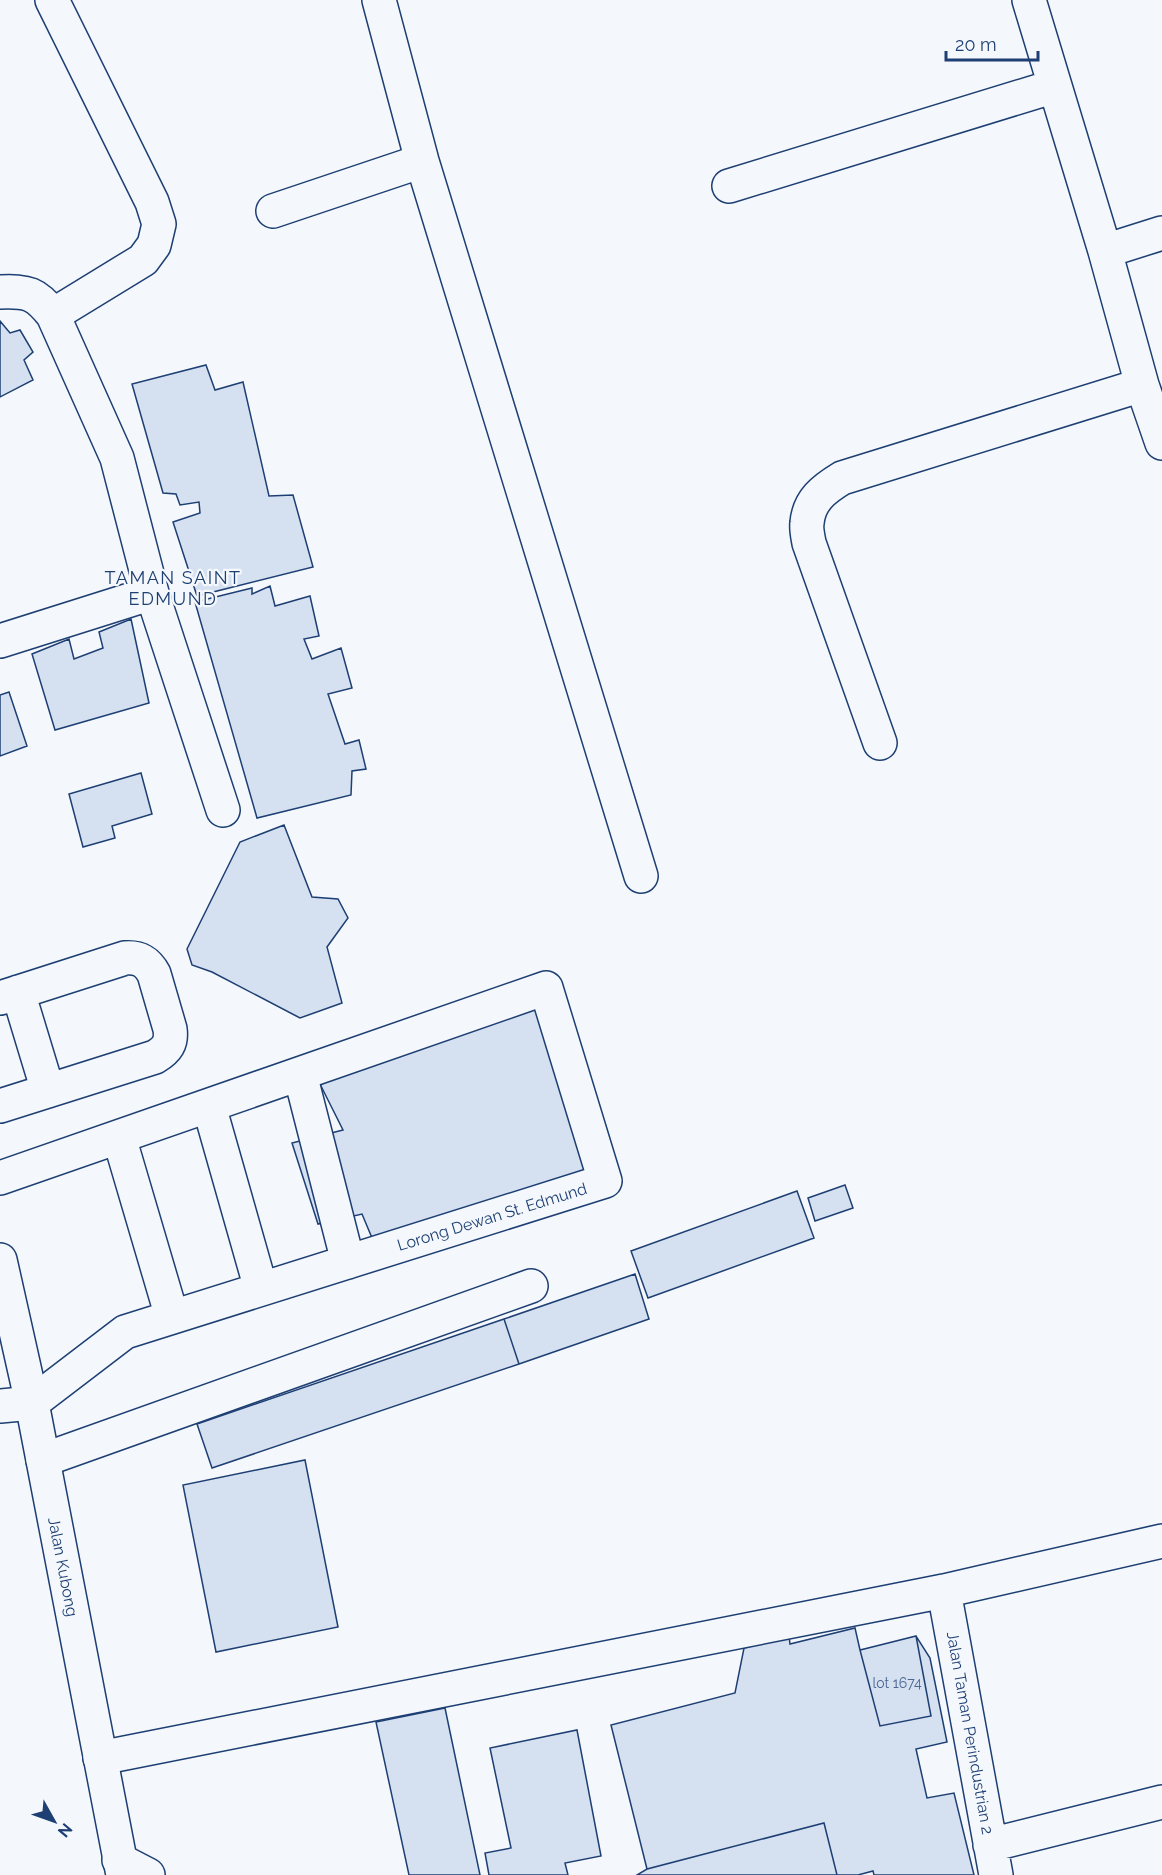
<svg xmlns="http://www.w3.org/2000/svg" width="1162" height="1875" viewBox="0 0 1162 1875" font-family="Raleway,sans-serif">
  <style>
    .building { fill: #d5e0f0; stroke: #1d3f73; stroke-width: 1.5 }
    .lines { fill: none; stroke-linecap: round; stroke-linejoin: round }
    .minor-casing { stroke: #1d3f73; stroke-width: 36 }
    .highway-casing { stroke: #1d3f73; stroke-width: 36 }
    .minor { stroke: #f4f7fb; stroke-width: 33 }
    .highway { stroke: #f4f7fb; stroke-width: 33 }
    .labels { text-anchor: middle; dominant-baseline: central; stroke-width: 4.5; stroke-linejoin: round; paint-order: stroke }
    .number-label { font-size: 14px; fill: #4b6792 }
    .street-label { font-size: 16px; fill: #1d3f73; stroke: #f4f7fb }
    .neighbourhood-label { font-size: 18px; letter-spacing: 1.5px; fill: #1d3f73; stroke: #f4f7fb }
  </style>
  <rect width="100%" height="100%" fill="#f4f7fb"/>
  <path class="building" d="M0 321 10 333 20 330 33 352 24 360 33 380 0 397Z
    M206 365 215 390 243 382 269 496 293 495 313 567 197 596 173 522 200 513 199 502 180 505 176 494 163 493 132 384Z
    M270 586 275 606 310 596 319 636 304 639 312 659 341 648 352 688 328 694 345 744 359 740 366 769 352 771 351 795 257 818 195 602 252 588V594Z
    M131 619 149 703 55 730 32 654 69 639 74 659 103 648 99 632Z
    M9 692 27 746 0 756V695Z
    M141 773 152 814 112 826 115 838 83 847 69 794Z
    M284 825 312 897 338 899 348 918 327 947 342 1003 300 1018 212 972 192 965 187 949 240 842Z
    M538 1002 593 1174 375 1245 362 1214 318 1224 292 1143 343 1130 317 1078Z
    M845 1185 853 1208 815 1221 808 1198Z
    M797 1191 814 1238 648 1298 631 1251Z
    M635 1274 649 1319 519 1364 504 1319Z
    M504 1319 519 1364 212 1468 197 1424Z
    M305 1460 338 1627 216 1652 183 1485Z
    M855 1628 860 1650 916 1636 930 1658 947 1742 916 1749 927 1798 954 1793 974 1875H874L873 1871 858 1875H837L824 1823 647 1869 611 1725 735 1693 744 1648 789 1636 790 1644Z
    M916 1636 931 1716 880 1726 860 1650Z
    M445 1708 480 1875H409L376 1722Z
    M577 1730 601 1856 565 1863 568 1875H489L485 1853 511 1848 490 1748Z
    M824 1823 837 1875H637L647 1869Z"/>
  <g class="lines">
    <g class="minor-casing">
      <path id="minor" d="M52 0 152 202 159 224 154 245 143 260 53 315
        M379 0 422 161 641 876
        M1055 86 1105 251 1162 233
        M729 186 1055 86 1029 0
        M273 211 422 161
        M1105 251 1142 385 1162 443
        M0 292C28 291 36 293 53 315L117 458 152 593 223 810
        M0 641 152 593
        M880 743 809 543C808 537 806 529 807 523 809 500 824 489 842 478L1142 385
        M18 992 48 1091
        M0 998 125 958C139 957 147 961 154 974L170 1029C172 1043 167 1050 155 1057L0 1106
        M300 1074 348 1262
        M209 1106 261 1289
        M119 1137 172 1317
        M0 1178 546 988 605 1181 125 1332 32 1403 0 1406
        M43 1460 531 1286
        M944 1591 996 1875
        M100 1758 944 1591 1162 1541
        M990 1845 1162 1802
        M119 1860 148 1875"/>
    </g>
    <g class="highway-casing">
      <path id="highway" d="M0 1260 32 1403 123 1875"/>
    </g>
    <use href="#minor" class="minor"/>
    <use href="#highway" class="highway"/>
  </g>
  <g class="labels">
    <g class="number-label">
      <text x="897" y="1683">lot 1674</text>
    </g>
    <g class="street-label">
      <text transform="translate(492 1217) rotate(-17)">Lorong Dewan St. Edmund</text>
      <text transform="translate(63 1567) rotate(79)">Jalan Kubong</text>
      <text transform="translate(970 1733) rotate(80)">Jalan Taman Perindustrian 2</text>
    </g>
    <g class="neighbourhood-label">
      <text x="173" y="577">TAMAN SAINT<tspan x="173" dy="21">EDMUND</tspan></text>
    </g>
  </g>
  <g transform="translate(54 1821) rotate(130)" stroke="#f4f7fb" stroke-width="4.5" paint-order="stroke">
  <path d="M0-4.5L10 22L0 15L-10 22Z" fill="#1d3f73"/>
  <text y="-9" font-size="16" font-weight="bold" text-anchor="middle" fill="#1d3f73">N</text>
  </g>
  <path d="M946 51v9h92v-9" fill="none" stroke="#1d3f73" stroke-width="3"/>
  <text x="955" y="51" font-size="18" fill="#1d3f73" stroke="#f4f7fb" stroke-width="4.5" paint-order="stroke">20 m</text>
</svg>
